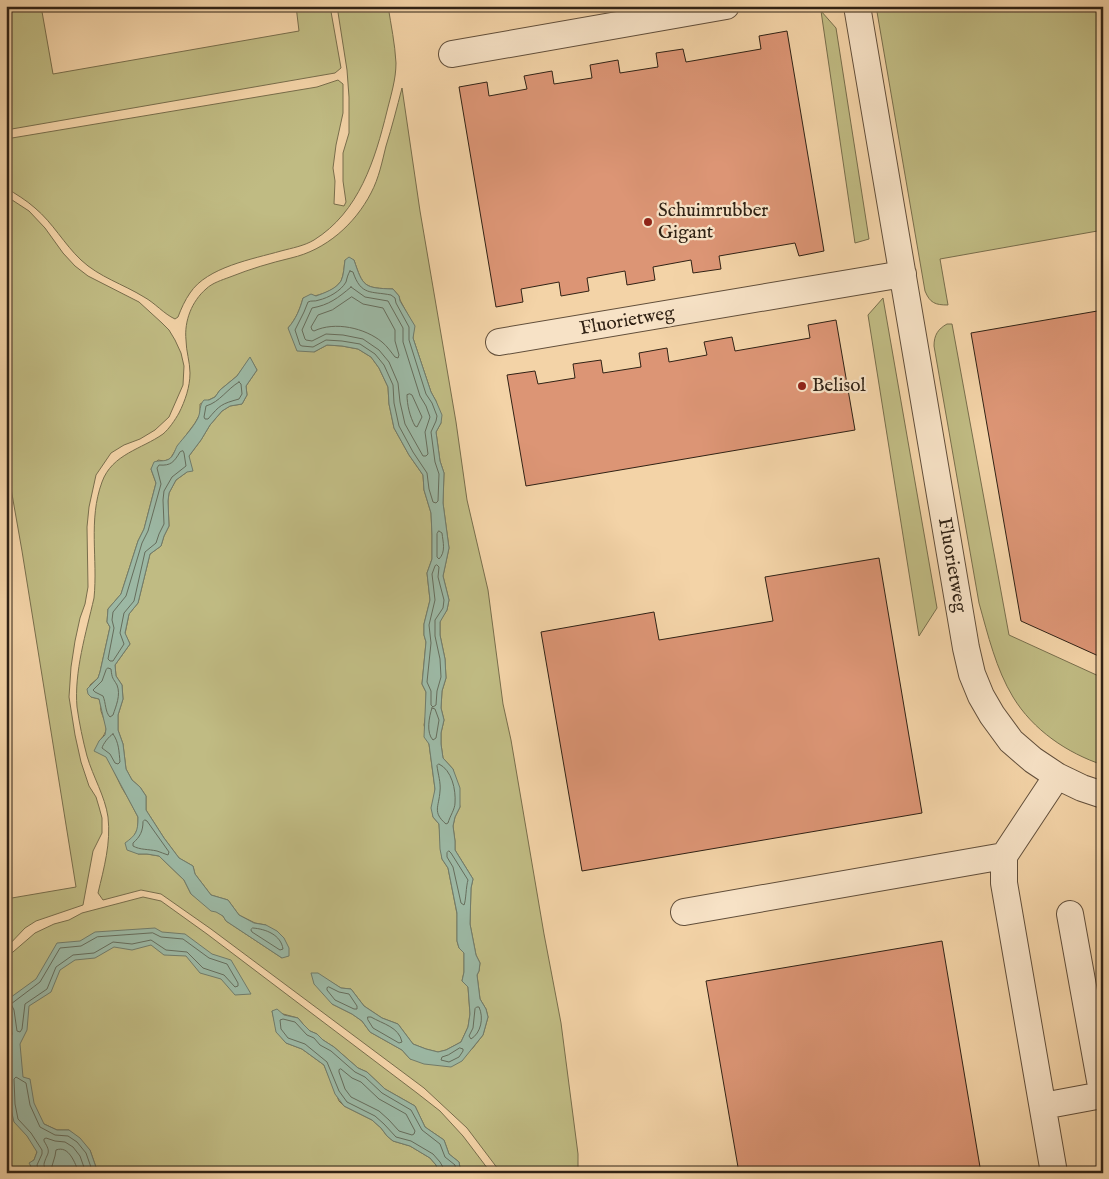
<svg xmlns="http://www.w3.org/2000/svg" width="1109" height="1179" viewBox="0 0 1109 1179" font-family="'IM FELL English',serif">
  <style>
    .green { fill: #c0bb83; stroke: #786e4c; fill-rule: evenodd }
    .water { fill: #9cb8a4; stroke: #717c6b }
    .lines { fill: none; stroke-linecap: round; stroke-linejoin: round }
    .shore { stroke: #666d5c; stroke-width: 1 }
    .building { fill: #dc9575; stroke: #302215 }
    .minor-casing { stroke: #614e3a; stroke-width: 28 }
    .minor { stroke: #f7e2c6; stroke-width: 26 }
    .poi-dot { fill: #8f2418; stroke: #f7e2c6; stroke-width: 2 }
    .labels { text-anchor: middle; dominant-baseline: central; stroke-width: 4.5; stroke-linejoin: round; paint-order: stroke }
    .poi-label { font-size: 19px; fill: #302215; stroke: #f7e2c6; text-anchor: start }
    .street-label { font-size: 19px; fill: #302215; stroke: #f7e2c6 }
  </style>
  <rect width="100%" height="100%" fill="#f3d3a7"/>
  <filter id="stains"><feTurbulence type="fractalNoise" baseFrequency=".004" numOctaves="4"/><feColorMatrix values="0 0 0 0 .2 0 0 0 0 .09 0 0 0 0 .02 0 0 0 .5 -.17"/></filter>
  <radialGradient id="worn" r=".72"><stop offset=".6" stop-color="#630" stop-opacity="0"/><stop offset="1" stop-color="#630" stop-opacity=".3"/></radialGradient>
  <path class="green" d="M6 6H41L53 74 299 31 296 6H330L341 68 335 73 6 130Z
    M337 6H388C391 25 395 44 396 63 396 79 391 95 387 111 375 160 359 212 314 240 304 246 292 248 281 251 253 259 207 267 190 293 185 300 181 309 178 317L175 319C164 314 155 303 144 297 123 284 99 277 81 260 64 244 53 223 35 208 26 200 16 194 6 188V139L317 87 338 80 343 84V113L336 145 333 168 335 181 334 204 344 206 346 202 343 181V153L349 133V97L347 70Z
    M876 6H1103V230L940 259 948 305C935 305 930 303 925 291Z
    M821 11 836 28 869 239 855 243Z
    M402 88 420 211 456 422 467 500 488 590 503 704 511 740 544 934 561 1023 578 1154V1173H501L467 1128 424 1088 211 929 161 894 141 890 103 900 98 893C104 868 111 843 108 817 105 796 93 777 87 756 83 741 79 722 77 707 74 672 86 633 94 598 98 559 88 520 102 482 112 454 142 449 163 434 169 429 175 420 179 413 185 401 190 387 190 373 190 362 186 351 186 340 184 321 192 301 206 289 212 283 222 280 230 277 250 269 270 263 291 258 326 250 355 224 371 193 379 178 382 162 386 146 392 127 397 107 402 88ZM345 260H354C363 287 364 288 393 289L399 296 400 300 414 326 413 338 431 392 436 401 441 423 436 432 440 461 444 473 443 503 449 548 443 576 449 600 447 610 440 621V635L445 659 446 678 442 691 441 708 444 720 441 733V744L443 758 453 769 460 807 455 817 453 826 455 841V850L473 879 471 888 470 924 476 955 480 963 479 971 477 975 480 999 486 1009 488 1017 483 1035 472 1049 410 1059 402 1050 370 1032 362 1021 352 1014 332 1004 331 982 341 988 351 989 364 1006 382 1018 398 1024 413 1044 426 1049 438 1052 446 1050 461 1042 468 1027 470 1014 468 987 462 981 464 972V953L459 948 457 941V914L448 868 442 859 439 824 433 817 435 789 429 744 424 725 426 714V692L422 684 426 642 424 635V624L430 600 427 573 432 559V535L431 513 424 490 423 475 409 455 394 428 389 404 388 387 379 368 371 357 358 349 342 346 327 345 314 352 288 328C296 319 300 309 303 298 316 296 333 293 341 281 344 275 344 266 345 260ZM250 358 257 370 246 386 247 395 242 404 230 406 222 411 210 425 201 440 189 456 187 472 176 480 169 493 168 501 169 526 164 536 161 546 150 554 138 603 129 614 125 634 130 644 115 665 116 676 122 685 123 699 118 715V730L123 744 126 769 132 780 140 787 146 796V810L164 838 179 858 193 866 195 874 211 895 228 900 239 915 255 923 266 925 282 958 226 921 223 916 191 894 184 880 159 856 147 854H138L134 836 138 828V817L128 798 122 788 99 741C111 729 105 724 101 711 100 706 101 703 99 699L91 697 90 685 98 678 100 672 110 627 107 622 108 609 121 594 138 541 144 529 156 483 151 469 158 460 164 461 170 459 178 446 195 423 200 414V404L215 397 220 390 237 376Z
    M6 196 29 211 45 228 63 253 75 266 88 276 139 302 162 323 169 330 175 340 181 353 184 366 183 385 169 417 155 430 140 439 124 445 111 453 96 475 89 507 87 527 88 587 85 604 80 618 75 641 71 667 69 697 75 735 81 762 89 786 96 797 99 807 102 818V833L93 851 83 905 36 921 25 928 6 948V899L76 887 22 551 6 460Z
    M883 298 937 608 919 636 868 315Z
    M947 324H952L1009 635 1103 678V765C1067 753 1033 730 1013 697 996 669 988 635 979 603L934 346C934 335 938 329 947 324Z
    M143 897 161 901 207 934 417 1093 440 1111 463 1136 491 1173H461L459 1162 449 1154 444 1140 425 1127 415 1106 385 1089 367 1072 358 1068 334 1047 323 1040 317 1034 310 1031 303 1024 298 1018 272 1011 277 1032 286 1043 302 1049 324 1065 339 1101 344 1106 372 1120 381 1128 387 1136 393 1141 410 1146 430 1158 436 1165 439 1173H98L90 1150 69 1130H57L44 1124 37 1152 34 1160 30 1163 42 1173H8L6 1169V958L35 933 54 924 69 920 82 913Z"/>
  <path class="water" d="M349 257 354 260C363 287 364 288 393 289L399 296 400 301 415 326 413 338 431 392 436 401 442 415 441 423 436 432 440 461 444 473 443 503 449 548 443 576 449 600 447 610 440 622V635L445 659 446 678 442 691 441 708 444 720 441 733V744L443 758 453 769 460 788V807L455 817 453 826 455 841V850L473 879 471 888 470 924 476 955 480 963 479 971 477 975 480 999 486 1009 488 1017 483 1035 462 1061 451 1067 424 1064 410 1059 402 1050 370 1032 362 1021 352 1014 332 1004 314 984 311 973H318L341 988 351 989 364 1006 382 1018 398 1024 413 1044 426 1049 438 1052 446 1050 461 1042 468 1027 470 1014 468 987 462 981 464 972V953L459 948 457 941V913L448 868 442 859 440 849 439 824 433 817 431 808 435 789 429 744 424 737 426 692 422 684 426 642 424 635V624L430 600 427 573 432 559V535L431 513 424 490 423 475 409 455 394 428 389 404 388 387 379 368 371 357 358 349 342 346 327 345 314 352 297 351 288 328C296 319 300 309 303 298L311 294 316 296C324 293 336 289 341 281 344 275 344 266 345 260Z
    M250 357 257 370 246 386 247 395 242 404 230 406 222 411 210 425 201 440 189 456 193 471 187 472 176 480 169 493 168 501 169 526 164 536 161 546 150 554 138 603 129 614 125 633 130 644 115 665 116 676 122 685 123 699 118 715V730L123 744 126 769 132 780 140 787 146 796V810L164 838 179 858 193 866 195 874 211 895 228 900 239 915 254 923 266 925 277 931 284 938 289 948V956L282 958 226 921 223 916 216 912 211 911 191 894 184 880 159 856 147 854H138L127 850 125 843C136 835 138 832 138 817L106 757 94 751 99 741 105 735 106 729 99 699 91 697 88 694 87 689 98 678 100 672 110 627 107 622 108 609 121 594 138 541 144 529 156 483 151 469 154 462C159 460 164 462 169 459 173 457 175 450 177 446 184 437 193 428 198 418 201 411 199 405 204 400H209L215 397 220 390 237 376Z
    M155 928 162 932 185 934 212 954 231 960 251 994 235 995 221 979 200 973 186 956 164 955 151 945 132 950 114 947 95 958 75 960 60 970 51 992 29 1006 27 1030 20 1044 23 1077 30 1079 34 1103 44 1124 57 1130H69L80 1138 90 1150 98 1173H42V1172H34L29 1163 34 1160 37 1152 27 1136 14 1122 10 1105 9 1083 6 1055 12 1034 7 1000 36 979 57 943 80 941 95 932Z
    M277 1009 284 1015 298 1018 303 1024 310 1031 317 1034 323 1040 334 1047 358 1068 367 1072 385 1089 415 1106 425 1127 444 1140 449 1154 459 1162 461 1173H439L436 1165 430 1158 410 1146 393 1141 387 1136 381 1128 372 1120 344 1106 335 1094 324 1065 302 1049 286 1043 276 1032 272 1011Z"/>
  <g class="lines">
    <path class="shore" d="M350 271 353 272C361 296 371 291 391 295L395 298 396 303 409 327V340L426 394 432 403 437 416 436 421 431 432 435 462 439 474 438 501 436 503 433 502 429 489 427 473 413 452 399 426 394 403 393 385 384 365 375 354 360 344 342 341 326 340 313 347 302 346 300 345 295 330 304 312 308 302C312 300 314 302 319 300 328 298 341 291 346 282 347 278 348 274 350 271Z
      M351 287 365 297 388 301 403 328V342L420 396 426 406 430 417 425 432 428 454 426 456H423L405 424 400 402 398 383 389 362 379 350 363 339 343 335 326 334 312 341 306 340 305 339 302 330 312 308C329 305 338 298 351 287Z
      M352 297 363 304 383 308 395 330V341L399 355 398 358 395 357C391 352 387 346 382 342 365 328 335 321 314 331L312 330 311 327 318 315 332 310Z
      M239 382 241 384 242 394 239 399C221 404 220 405 208 419H205L204 417 206 406C220 402 227 389 239 382Z
      M410 394 412 395 422 417 417 427 415 426C410 417 407 405 407 395Z
      M183 451 184 453 186 466 172 477 164 491 163 500 164 524 159 534 156 543 145 552 134 601 124 613 120 633 124 644 113 661H110L108 659 114 628 112 620 113 612 126 596 142 543 148 531 161 484 157 468 159 465C171 466 174 462 180 452Z
      M439 531 442 533C443 542 446 552 439 559L437 557V534Z
      M437 565 439 567 438 577 444 600 443 608 435 620V636L440 659 441 677 437 691 436 705 433 707 431 705V691L427 682 431 643 429 625 435 600 432 574 435 566Z
      M108 668 111 669C112 679 113 678 117 685 121 695 116 706 113 715L110 717C105 712 106 703 103 696L95 692 93 690 102 681 106 670Z
      M432 708 435 709 439 720 436 738 433 740C426 733 429 717 432 708Z
      M113 734C119 742 119 752 120 762L118 764 115 763 110 754 102 748C103 744 109 736 113 734Z
      M439 764C452 770 456 790 455 803 455 809 450 816 448 823L446 824C432 812 439 807 440 791 441 783 438 774 437 766Z
      M145 820 147 821 169 852 168 855C164 854 161 852 157 851 148 849 140 850 133 846V843C140 837 143 831 143 822Z
      M449 851 451 853 468 880C466 886 466 901 464 905L461 903 453 867 447 857V853Z
      M253 928C266 929 281 935 283 949L280 950 252 932 251 930Z
      M153 933 161 937 183 939 209 958 227 964 238 983V986L235 987 224 975 203 968 187 952 166 950 151 940 132 944 113 942 94 953 73 955 56 967 47 989 25 1004 22 1029 20 1032 17 1031 14 1010 11 1004 40 982 60 948 81 946 97 937Z
      M329 987 339 992 349 994 357 1006V1009H354L335 1000 327 990V988Z
      M477 1007H479C484 1018 481 1033 471 1039L469 1036 473 1028 475 1009Z
      M368 1017H371C383 1024 399 1027 402 1042L399 1043 373 1028 368 1020Z
      M460 1048 463 1049V1051L459 1057 449 1062 441 1060 442 1057 448 1055Z
      M341 1069 352 1078 361 1082 379 1099 406 1114 415 1131 414 1134 412 1135 399 1131 389 1120 379 1111 351 1097 345 1089 339 1072V1070Z
      M39 1173 37 1165 42 1154V1150L31 1133 18 1119 15 1104 14 1079 16 1077 26 1083 30 1105 40 1127 55 1135 68 1136 77 1142 86 1153 93 1173
      M45 1173C45 1172 44 1165 44 1164 47 1152 52 1154 44 1141V1139L46 1138 55 1141 65 1142 73 1147 80 1156 86 1173
      M52 1173V1166L55 1156 56 1150C69 1145 75 1163 79 1173
      M444 1173V1169L440 1162 433 1154 411 1141 396 1137 384 1124 375 1116 347 1102 339 1091 327 1062 305 1044 288 1038 281 1029 280 1020 283 1019 295 1022 307 1035 314 1038 320 1045 331 1051 355 1072 365 1077 382 1093 411 1110 422 1130 440 1144 445 1157 455 1165 456 1173"/>
  </g>
  <path class="building" d="M787 31 824 251 799 256 795 243 719 256 721 269 693 273 691 260 653 267 655 280 627 285 625 271 587 278 589 291 561 296 559 282 521 289 523 302 496 307 459 87 487 82 489 96 527 89 524 76 552 71 554 84 592 78 590 65 618 60 620 73 658 67 656 53 683 49 686 62 761 49 759 36Z
    M1103 310V658L1021 621 971 333Z
    M836 320 855 430 526 486 507 375 535 371 538 384 575 378 573 364 601 360 603 373 641 367 639 353 667 348 669 362 707 355 704 342 732 337 735 351 810 338 808 325Z
    M879 558 922 813 582 871 541 632 654 612 659 640 773 621 765 577Z
    M942 941 981 1173H739L706 981Z"/>
  <g class="lines">
    <g class="minor-casing">
      <path id="minor" d="M857 6 966 648 972 674 981 696 992 715 1011 741 1033 760 1057 776 1082 788 1103 795
        M452 54 726 6
        M499 342 903 274
        M684 912 1004 856
        M1070 914 1103 1097
        M1043 1106 1102 1095
        M1054 1173 1004 883V856L1057 776"/>
    </g>
    <use href="#minor" class="minor"/>
  </g>
  <g class="poi-dot">
    <circle cx="648" cy="222" r="5"/>
    <circle cx="802" cy="386" r="5"/>
  </g>
  <g class="labels">
    <g class="poi-label">
      <text x="658" y="211">Schuimrubber<tspan x="658" dy="22">Gigant</tspan></text>
      <text x="812" y="386">Belisol</text>
    </g>
    <g class="street-label">
      <text transform="translate(627 321) rotate(-10)">Fluorietweg</text>
      <text transform="translate(952 565) rotate(80)">Fluorietweg</text>
    </g>
  </g>
  <rect width="1109" height="1179" fill="none" stroke="#f3d3a7" stroke-width="25"/>
  <rect x="8" y="8" width="1094" height="1164" fill="none" stroke="#302215" stroke-width="2.5"/>
  <rect x="12" y="12" width="1084" height="1154" fill="none" stroke="#302215"/>
  <rect width="100%" height="100%" filter="url(#stains)"/>
  <rect width="100%" height="100%" fill="url(#worn)"/>
</svg>
